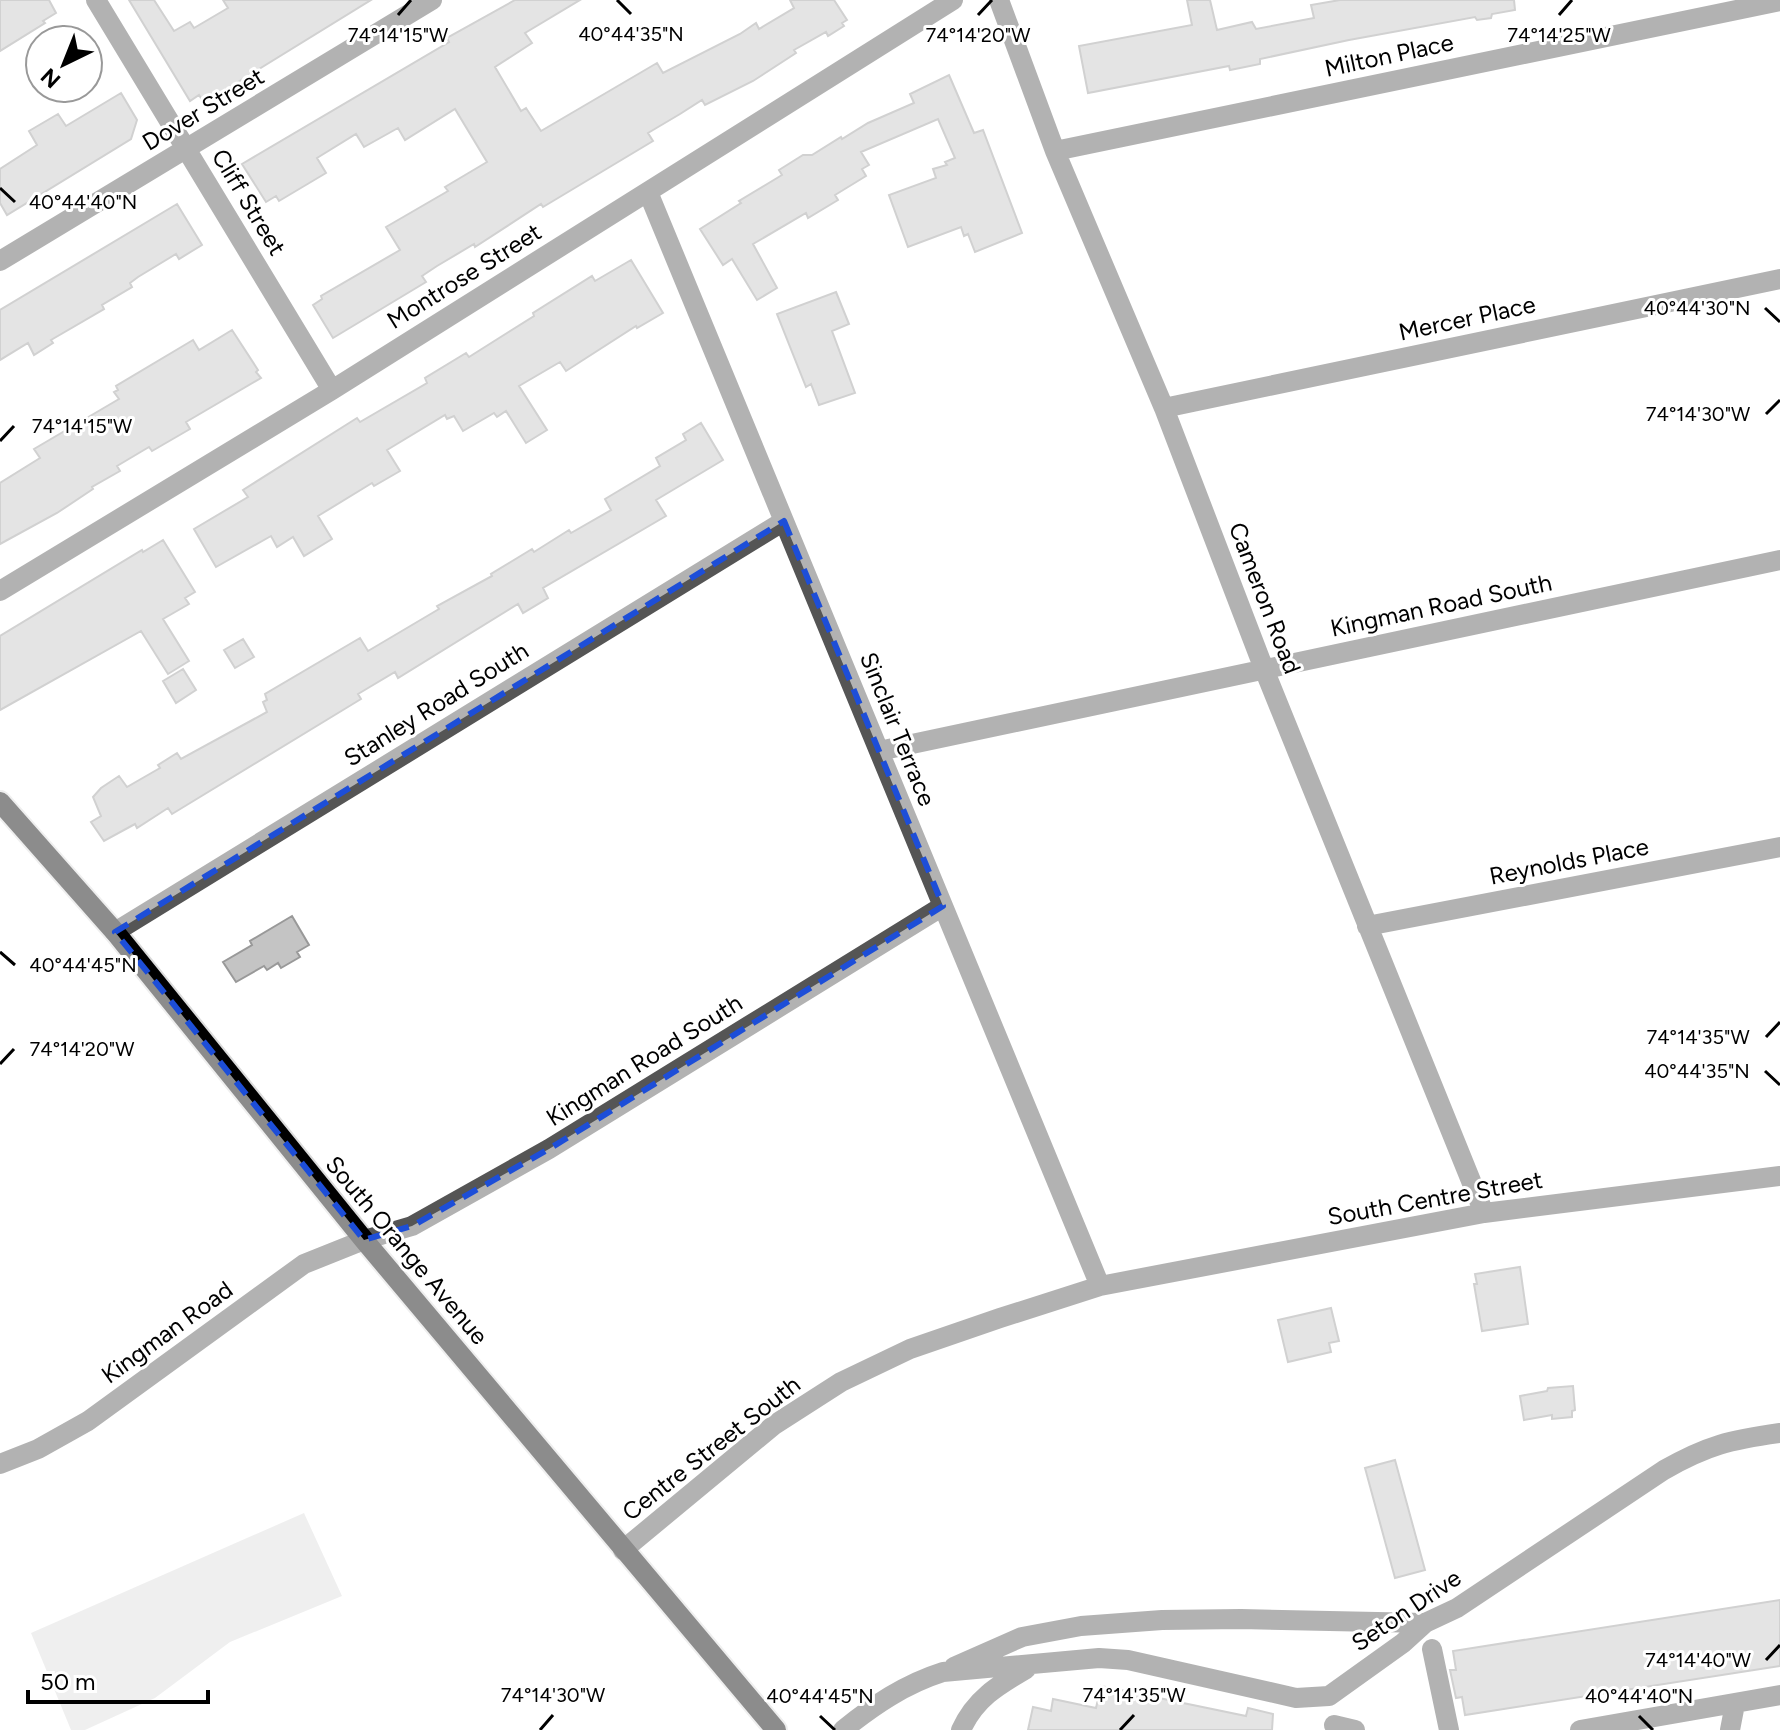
<svg xmlns="http://www.w3.org/2000/svg" width="1780" height="1730" viewBox="0 0 1780 1730" font-family="Figtree,sans-serif">
  <style>
    .green { fill: #dcdcdc }
    .building { fill: #c4c4c4; stroke: #999; stroke-width: 2 }
    .lines { fill: none; stroke-linecap: round; stroke-linejoin: round }
    .major-casing { stroke: #dbdbdb; stroke-width: 24 }
    .minor { stroke: #555; stroke-width: 20 }
    .major { stroke: #000; stroke-width: 20 }
    .marked { fill: none; stroke: #1d4ed8; stroke-width: 6; stroke-dasharray: 16 10; stroke-linejoin: round }
    .ticks { fill: none; stroke: #000; stroke-width: 3 }
    .labels { text-anchor: middle; dominant-baseline: central; stroke-width: 6; stroke-linejoin: round; paint-order: stroke }
    .street-label { font-size: 24px; fill: #000; stroke: #fff }
    .ticks-label { font-size: 20px; text-anchor: middle; fill: #000; stroke: #fff; stroke-width: 6; stroke-linejoin: round; paint-order: stroke }
  </style>
  <rect width="100%" height="100%" fill="#fff"/>
  <path class="green" d="M304 1513 342 1596 230 1642 155 1698 85 1730H71L31 1633Z"/>
  <path class="building" d="M0 0H49L56 13 43 21 45 23 0 51Z
    M129 0H154L174 31 190 22 194 28 228 8 223 0H371L204 103 199 95 190 101Z
    M515 0H580L525 33 532 43 495 67 521 111 526 108 541 131 657 63 663 73 740 34 756 23 759 29 794 8 790 0H834L847 20 842 23 844 26 828 36 826 32 794 50 796 53 753 81 705 105 702 100 680 114 648 133 653 141 543 207 541 204 475 247 474 244 437 266 422 276 426 282 333 338 313 305 322 299 321 296 400 250 386 227 448 191 445 187 487 162 455 109 405 140 398 128 364 147 356 134 317 158 326 173 279 201 276 196 266 202 242 164 449 42 447 38Z
    M1187 0H1210L1217 30 1252 22 1256 29 1314 18 1311 5 1340 0H1514L1515 10 1492 14 1491 18 1477 20 1475 17 1349 40 1260 59V64L1230 70 1229 66 1088 93 1079 46 1192 25Z
    M949 75 974 133 983 130 1022 233 975 252 968 234 964 236 961 227 908 247 889 195 936 178 933 169 947 165 945 162 955 158 938 119 861 152 869 165 862 169 866 176 835 195 838 200 808 218 806 213 753 244 777 288 757 300 732 259 723 265 700 229 741 203 739 201 782 175 779 170 803 155H812L841 137 842 139 868 123 914 103 910 94Z
    M121 93 137 120 131 139 7 215 0 203V169L37 145 29 131 58 114 66 126Z
    M177 204 202 245 179 259 176 254 138 277 130 283 132 287 102 305 104 309 51 340 53 343 34 355 28 343 0 360V310Z
    M631 260 663 313 637 328 636 326 566 371 560 362 519 386 547 430 526 443 506 411 497 417 494 413 463 431 454 416 447 419 445 415 387 450 400 471 374 486 372 483 318 516 332 539 304 556 293 537 277 547 271 536 216 567 194 529 248 497 243 490 357 418 360 422 427 383 425 378 466 353 469 357 534 316 533 313 592 276 595 281Z
    M836 292 849 324 832 331 855 393 819 405 811 384 806 387 777 314Z
    M232 330 258 370 256 372 261 378 186 422 190 429 152 451 149 447 117 466 120 471 92 487 93 489 57 513 0 544V483L40 458 34 449 119 399 114 392 118 390 116 386 193 340 199 350Z
    M701 423 723 460 656 500 666 516 543 588 548 598 523 613 518 604 398 678 395 672 358 694 361 699 172 814 168 808 137 828 135 824 104 841 91 822 101 816 93 797 101 788 119 776 127 787 160 768 158 765 177 753 181 759 267 712 263 702 267 700 265 694 360 638 368 651 439 609 437 606 492 576 491 574 532 549 534 552 569 530 571 533 611 510 605 499 660 466 656 458 686 440 683 434Z
    M163 540 195 592 185 598 189 604 163 619 189 661 168 674 141 631 0 710V636L142 550 143 552Z
    M243 639 254 657 235 668 224 650Z
    M183 669 196 690 176 703 163 681Z
    M292 916 309 945 297 952 300 957 281 968 278 963 267 970 264 966 236 982 223 962 252 945 250 941Z
    M1520 1267 1528 1324 1482 1331 1474 1284H1477L1475 1274Z
    M1331 1308 1339 1341 1329 1343 1331 1352 1288 1362 1278 1320Z
    M1573 1386 1575 1410 1572 1411V1417L1552 1419V1415L1524 1420 1520 1396 1547 1391 1548 1388Z
    M1395 1460 1425 1570 1395 1578 1365 1468Z
    M1780 1600V1666L1465 1715 1462 1697 1456 1698 1450 1670H1456L1453 1651Z
    M1101 1686 1246 1716 1248 1708 1273 1714 1272 1730H1028L1033 1707 1051 1711 1053 1699 1096 1708Z"/>
  <g class="lines">
    <g class="major-casing">
      <path id="major" d="M0 802 115 932 364 1240 776 1730"/>
    </g>
    <path class="minor" d="M96 0 332 390
      M999 0 1055 151 1164 408 1264 669 1484 1213
      M1055 151 1780 1
      M648 192 1100 1286
      M0 261 432 0
      M1164 408 1780 279
      M0 591 332 390 953 0
      M879 751 1780 560
      M1367 926 1780 847
      M115 932 784 521
      M0 1464 38 1449 88 1421 304 1264 364 1240 412 1226 549 1149 943 906
      M623 1550 774 1425 841 1382 910 1349 1000 1318 1100 1286 1484 1213 1780 1176
      M1432 1649 1449 1730
      M954 1667 1022 1637 1081 1626 1162 1620 1241 1619 1425 1623
      M1334 1725 1355 1730
      M843 1730C874 1705 905 1684 943 1672L1099 1658 1128 1660 1296 1698 1329 1696 1403 1643 1425 1623 1457 1608 1664 1470C1708 1445 1730 1440 1780 1433
      M961 1730C975 1699 997 1686 1026 1669
      M1580 1730 1780 1695
      M1730 1730 1735 1704"/>
    <use href="#major" class="major"/>
  </g>
  <path d="M0 0H1780V1730H0ZM784 521 943 906 549 1149 412 1226 364 1240 115 932Z" fill="#fff" fill-opacity=".55" fill-rule="evenodd"/>
  <path class="marked" d="M784 521 943 906 549 1149 412 1226 364 1240 115 932Z"/>
  <path class="ticks" d="M617 0 631 14M398 15 411 0M978 15 992 0M1559 15 1572 0M0 188 15 202M1765 308 1780 322M1766 414 1780 400M0 441 14 426M0 952 15 965M1766 1037 1780 1022M0 1064 14 1049M1765 1071 1780 1085M1766 1660 1780 1645M820 1716 835 1730M1639 1716 1653 1730M540 1730 553 1715M1120 1730 1134 1715"/>
  <g class="labels">
    <g class="street-label">
      <text transform="translate(1389 55) rotate(-12)">Milton Place</text>
      <text transform="translate(203 109) rotate(-31)">Dover Street</text>
      <text transform="translate(249 202) rotate(59)">Cliff Street</text>
      <text transform="translate(464 276) rotate(-32)">Montrose Street</text>
      <text transform="translate(1467 318) rotate(-12)">Mercer Place</text>
      <text transform="translate(1265 598) rotate(69)">Cameron Road</text>
      <text transform="translate(1441 605) rotate(-12)">Kingman Road South</text>
      <text transform="translate(436 704) rotate(-32)">Stanley Road South</text>
      <text transform="translate(898 729) rotate(68)">Sinclair Terrace</text>
      <text transform="translate(1569 861) rotate(-11)">Reynolds Place</text>
      <text transform="translate(644 1060) rotate(-32)">Kingman Road South</text>
      <text transform="translate(1435 1198) rotate(-10)">South Centre Street</text>
      <text transform="translate(407 1250) rotate(50)">South Orange Avenue</text>
      <text transform="translate(167 1332) rotate(-36)">Kingman Road</text>
      <text transform="translate(711 1448) rotate(-38)">Centre Street South</text>
      <text transform="translate(1406 1610) rotate(-34)">Seton Drive</text>
    </g>
  </g>
  <g class="ticks-label">
    <text x="631" y="41">40°44'35"N</text>
    <text x="1559" y="42">74°14'25"W</text>
    <text x="398" y="42">74°14'15"W</text>
    <text x="978" y="42">74°14'20"W</text>
    <text x="83" y="209">40°44'40"N</text>
    <text x="1697" y="315">40°44'30"N</text>
    <text x="1698" y="421">74°14'30"W</text>
    <text x="82" y="433">74°14'15"W</text>
    <text x="83" y="972">40°44'45"N</text>
    <text x="1698" y="1044">74°14'35"W</text>
    <text x="82" y="1056">74°14'20"W</text>
    <text x="1697" y="1078">40°44'35"N</text>
    <text x="1698" y="1667">74°14'40"W</text>
    <text x="553" y="1702">74°14'30"W</text>
    <text x="1134" y="1702">74°14'35"W</text>
    <text x="820" y="1703">40°44'45"N</text>
    <text x="1639" y="1703">40°44'40"N</text>
  </g>
  <g transform="translate(64 64) rotate(223)"><circle r="38" fill="#ffffff" stroke="#999999" stroke-width="2"/>
  <path d="M0-6L14 30L0 20L-14 30Z" fill="#000000"/>
  <text y="-12" font-size="22" font-weight="bold" text-anchor="middle" fill="#000000">N</text>
  </g>
  <path d="M28 1690v12h180v-12" fill="none" stroke="#000000" stroke-width="4"/>
  <text x="40" y="1690" font-size="24" fill="#000000" stroke="#ffffff" stroke-width="6" paint-order="stroke">50 m</text>
</svg>
